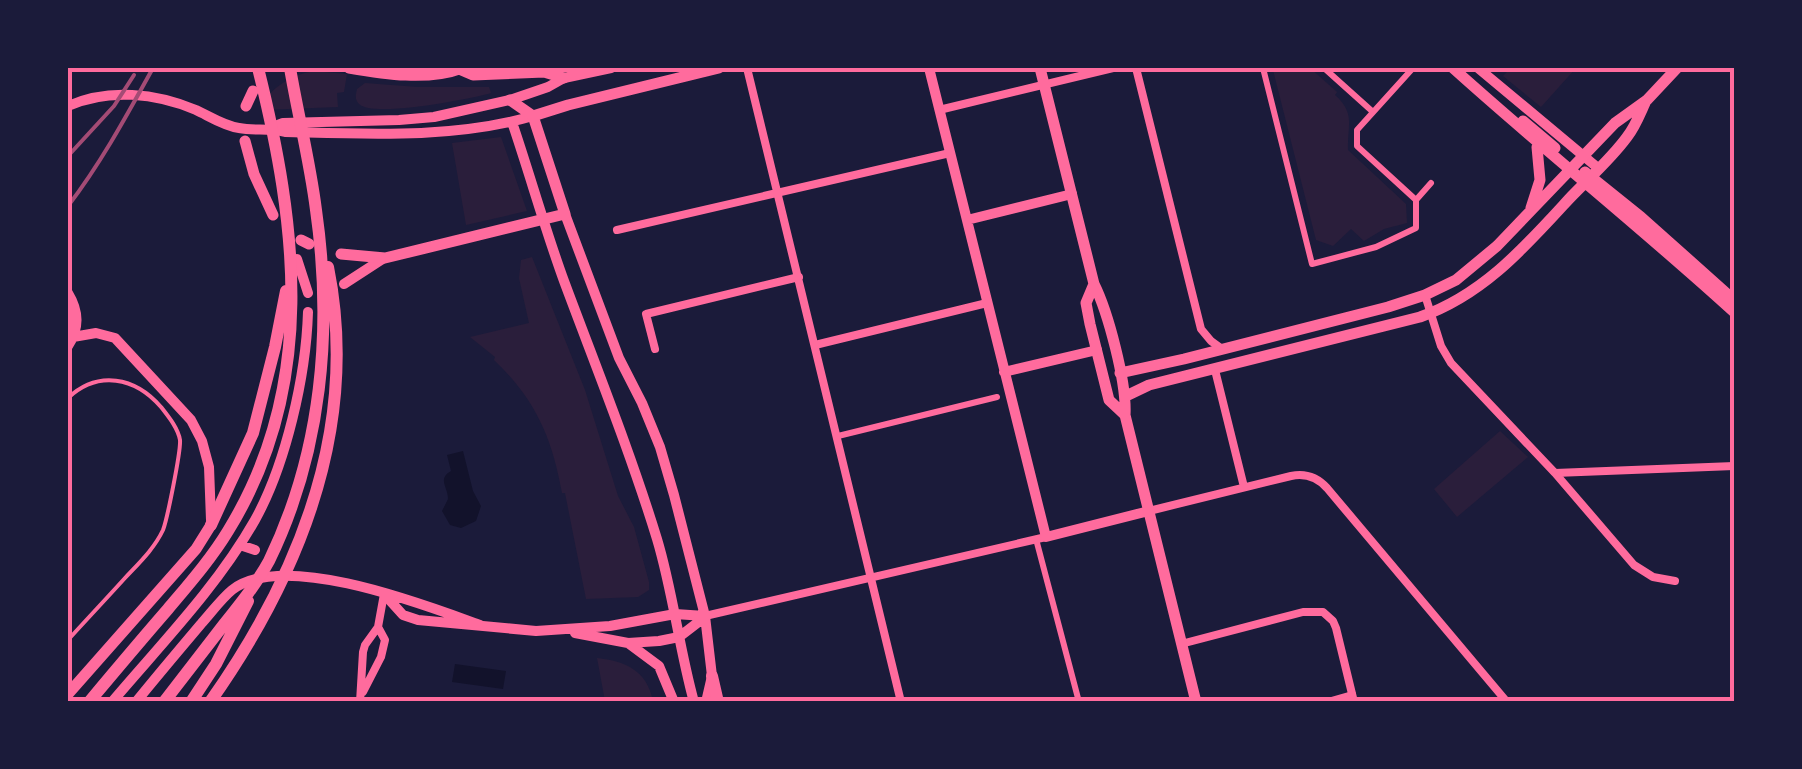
<svg xmlns="http://www.w3.org/2000/svg" width="1802" height="769" viewBox="0 0 1802 769" font-family="Cabin,sans-serif">
  <style>
    .green { fill: #2a1e3b }
    .water { fill: #12122b }
    .lines { fill: none; stroke-linecap: round; stroke-linejoin: round }
    .service { stroke: #ff6b9d; stroke-width: 4 }
    .pedestrian { stroke: #ff6b9d; stroke-width: 6 }
    .minor { stroke: #ff6b9d; stroke-width: 8 }
    .tertiary { stroke: #ff6b9d; stroke-width: 10 }
    .secondary { stroke: #ff6b9d; stroke-width: 11 }
    .primary { stroke: #ff6b9d; stroke-width: 12 }
    .rail { stroke: #a44b75; stroke-width: 4 }
    .neatline { fill: none; stroke: #ff6b9d; stroke-width: 4 }
  </style>
  <rect width="100%" height="100%" fill="#1b1b3a"/>
  <path class="green" d="M1275 68H1310L1337 92 1335 95C1356 114 1347 125 1348 150L1406 204 1407 223 1384 229 1364 241 1351 229 1333 246 1316 240 1273 70Z
    M1511 68H1576L1541 107 1503 76Z
    M314 71 347 74 344 92 337 93 338 107 263 110 260 105C274 86 291 75 314 71Z
    M365 83 418 87H489L491 93C470 99 373 118 359 104 354 98 356 95 357 89Z
    M501 137 527 211 466 225 452 143Z
    M532 257 585 390 618 496 634 527 649 582V590L638 597 586 599 565 493H562C552 437 535 399 494 360L495 357 470 337 529 323 519 278 521 260Z
    M1500 431 1528 457 1457 517 1434 489Z
    M597 658C626 661 647 671 653 701H605Z"/>
  <path class="water" d="M463 451 473 491 481 506 476 521 461 528 450 525 442 511 448 499C448 487 437 479 451 471L447 455Z
    M455 664 506 671 503 689 452 682Z"/>
  <g class="lines">
    <path class="service" d="M68 398C98 370 135 377 161 407 168 416 178 428 180 440 181 451 167 520 163 530 154 549 139 563 125 578 106 599 87 619 68 640"/>
    <path class="pedestrian" d="M1263 68 1312 264 1376 247 1416 228V200L1357 146V130L1413 68
      M1324 68 1373 112
      M1416 200 1431 183
      M838 436 997 397
      M1036 539 1079 702
      M1325 702 1353 694"/>
    <path class="minor" d="M747 68 901 702
      M1136 68 1201 329 1211 341 1222 349
      M939 110 1113 68
      M617 230 950 153
      M1425 295 1441 346 1451 363 1555 473 1734 466
      M815 345 987 303
      M655 349 646 314 799 277
      M1215 370 1244 487
      M1555 473 1634 565 1653 577 1675 581
      M1149 511 1291 476C1305 473 1317 477 1327 488L1507 702
      M705 616 1046 537
      M1181 644 1303 612H1323L1333 621 1336 628 1354 702
      M363 692 381 657 385 640 378 627
      M360 702 363 652 365 645 378 627 384 594"/>
    <path class="tertiary" d="M929 68 1046 537 1149 511
      M1478 68 1598 168
      M68 106C108 88 156 93 196 110 209 116 224 126 239 128 255 131 268 128 285 132 366 134 454 139 533 116
      M512 122C530 175 545 229 564 281 596 367 630 451 657 539 673 592 679 648 694 702
      M270 128 283 123 399 120 434 117 510 100 548 87 564 78 611 68
      M565 214 619 358 642 403 660 447 674 495 705 616 712 676 706 702
      M967 220 1072 194
      M297 259 308 293
      M344 284 384 258
      M68 293C79 311 80 328 68 346
      M73 337 96 333 115 338 191 420 202 441 209 467 211 520
      M1004 372 1097 350
      M240 545 255 550
      M384 594 403 615 418 620 536 631 610 626 675 614 705 616
      M575 633 628 643 659 641 679 637 705 617
      M628 643 659 666 674 702
      M112 702C162 643 217 587 255 520 286 464 306 376 308 312
      M136 702C157 676 179 650 201 624 211 613 221 599 232 590 283 550 425 605 480 625"/>
    <path class="secondary" d="M349 68C384 74 428 81 462 68
      M1040 68 1094 284C1108 312 1127 383 1125 415L1196 702
      M1453 68C1545 151 1642 228 1734 312
      M459 69 473 75 544 72 564 78
      M510 100 533 116
      M246 106 253 91
      M533 116 568 105 719 68
      M1523 121 1555 148
      M245 141 254 174 273 215
      M1585 172 1641 217 1734 300
      M1531 208 1540 180 1537 147
      M301 240 309 244
      M341 254 385 258 565 214 533 116
      M1094 284 1086 303 1090 324 1109 400 1125 415
      M1120 373 1184 359 1388 307 1425 295 1456 280 1497 246 1615 123 1647 100 1677 68
      M1126 396 1149 385 1420 317C1483 295 1525 247 1569 199 1588 179 1611 159 1627 137 1635 127 1640 114 1645 103
      M68 694 196 549 211 525"/>
    <path class="primary" d="M211 525 253 433 275 347 286 291
      M712 676 718 702
      M89 702C115 671 141 640 168 609 189 584 211 559 228 531 318 385 297 225 258 68
      M164 702C185 675 205 649 225 623 241 603 257 583 269 561 322 452 333 329 316 210 310 162 298 115 290 68
      M191 702 216 664 248 601
      M210 702C301 573 360 426 328 267"/>
    <path class="rail" d="M68 156 114 106 134 75
      M68 206C101 163 127 115 153 68"/>
  </g>
  <rect width="1802" height="769" fill="none" stroke="#1b1b3a" stroke-width="140"/>
  <rect x="70" y="70" width="1662" height="629" class="neatline"/>
</svg>
